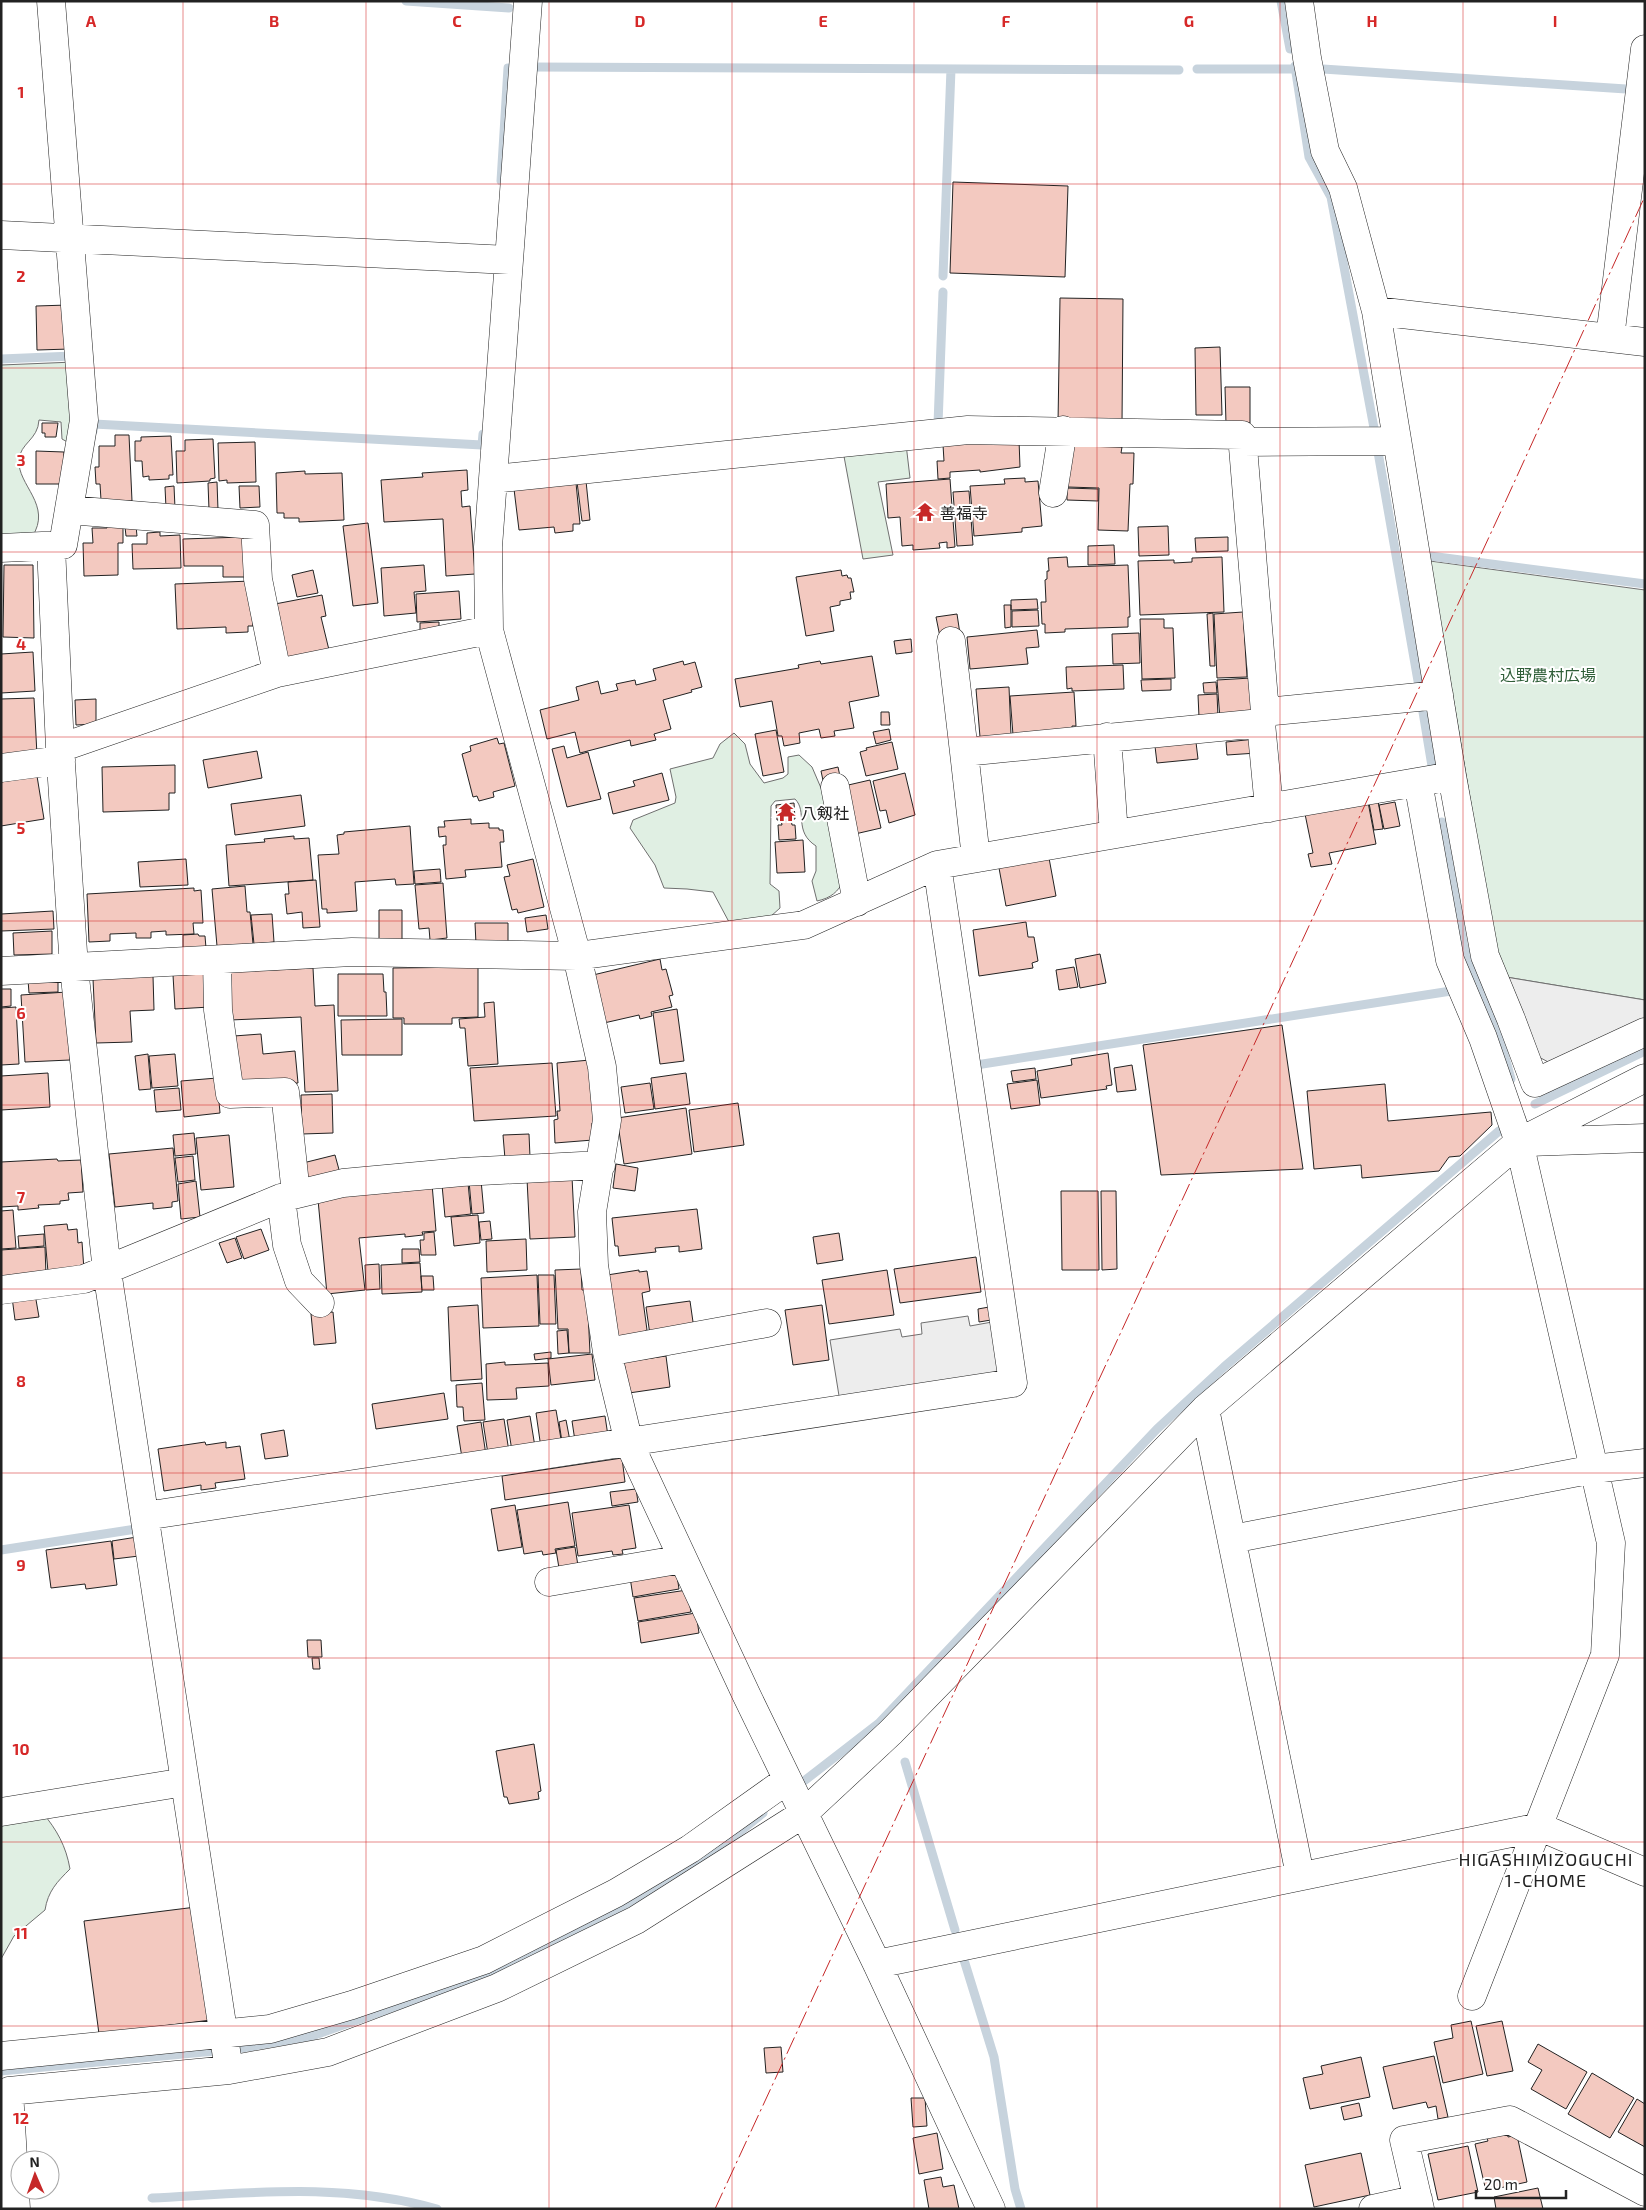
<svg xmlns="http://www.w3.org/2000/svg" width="1646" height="2210" viewBox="0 0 1646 2210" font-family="'Exo 2','Noto Sans JP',sans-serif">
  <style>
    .green { fill: #e0efe3; stroke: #6f6f6f }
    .parking { fill: #ededed; stroke: #6f6f6f }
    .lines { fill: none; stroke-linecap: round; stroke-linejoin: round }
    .stream { stroke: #c7d3dd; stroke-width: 9 }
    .building { fill: #f3c9c0; stroke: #222 }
    .minor-casing { stroke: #222; stroke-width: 29 }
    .minor { stroke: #fff; stroke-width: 28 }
    .power { stroke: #c62828; stroke-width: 1; stroke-dasharray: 18 4 2.5 4; stroke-linecap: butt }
    .grid { fill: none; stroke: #d62828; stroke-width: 1; stroke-opacity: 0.55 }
    .labels { text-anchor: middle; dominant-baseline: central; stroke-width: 4; stroke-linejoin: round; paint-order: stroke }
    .poi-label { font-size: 16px; fill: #222; stroke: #fff; text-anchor: start }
    .park-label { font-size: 16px; fill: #2f5e38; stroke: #fff }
    .neighbourhood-label { font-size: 18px; letter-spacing: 1px; fill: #222; stroke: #fff }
    .grid-label { font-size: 16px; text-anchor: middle; font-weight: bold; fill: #d62828; stroke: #fff; stroke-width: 4; stroke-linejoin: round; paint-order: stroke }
  </style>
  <rect width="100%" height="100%" fill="#fff"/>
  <path class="green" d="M74 362 71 444 62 439 61 422 39 420C38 440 20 443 19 460 17 485 53 505 32 537L1 539V365Z
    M906 444 910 478 878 482 893 555 863 559 843 451Z
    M1430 561 1645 590V1000L1506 977 1497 958Z
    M734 733 745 744 750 764 764 783 783 778 788 774V757L799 755 812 767 827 802 844 880C838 892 831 898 817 901L812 881 816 871V846C793 831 808 812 795 799L775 801 771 806 770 884 779 891 780 908 770 917 729 922 713 892 687 889 664 888 655 865 630 828 633 820 675 803 676 797 670 769 713 758 720 744Z
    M42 1812C57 1830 66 1846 70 1869 57 1882 48 1891 45 1910L14 1936 1 1959V1818Z"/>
  <path class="parking" d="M1506 977 1645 1000V1020L1552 1064 1537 1056Z
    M968 1316 970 1326 992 1322 1001 1377 840 1402 830 1340 900 1329 902 1337 922 1334 921 1323Z"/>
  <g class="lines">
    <path class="stream" d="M406 1 509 8
      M1281 1 1290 49
      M1295 66 1309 157 1331 197 1374 428
      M533 67 1179 70
      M1197 69H1295
      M1323 69 1626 89
      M501 181 508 68H511
      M943 276 951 69
      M1 359 73 356
      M932 424H938L943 292
      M93 431 94 424 482 445 483 434
      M1378 452 1418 681
      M1430 556 1645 584
      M1423 712 1432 766
      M1442 822 1464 948 1496 1025 1511 1079
      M976 1065 1451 991
      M1535 1104 1645 1051
      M1 1550 136 1529
      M905 1762 955 1930
      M804 1781 879 1723 1157 1429 1224 1367 1499 1131
      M964 1960 994 2057 1015 2189 1021 2209
      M236 2049 312 2036 485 1975 622 1906 706 1859 763 1813
      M1 2071 215 2051
      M152 2198C249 2193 342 2182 437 2209"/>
  </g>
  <path class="building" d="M953 182 1068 186 1065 277 950 273Z
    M1060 298 1123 299 1122 424 1058 423Z
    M68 305 70 349 37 350 36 306Z
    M1220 347 1222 415H1196L1195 348Z
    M1225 387H1250V423L1226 424Z
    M42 423H58L56 437H45V433H42Z
    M115 435H129L132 501 101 500 100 484H96L95 467H99V446H115Z
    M171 436 173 475H169V479L149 480V476L143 477 142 461H135V441H141V437Z
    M213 439 215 478 210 479V481L177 483 176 451H185V440Z
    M1019 440 1020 467 980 472V470L950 472V478L938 479 937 461H944L943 445Z
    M255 442 256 482 227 483V480L219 481 218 443Z
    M1069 446 1122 447 1121 453H1134L1133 484H1130L1128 531 1098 530 1099 488 1068 487Z
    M36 451 64 452V484H36Z
    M467 470 468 490 461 491 462 507 470 506 475 574 446 576 443 519 384 522 381 480 423 477 422 473Z
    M305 471V474L342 473 344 520 299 522V518H284V513H277L276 473Z
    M1025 478V482L1038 481 1042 526 1022 528V532L974 536 970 486 1005 484 1004 479Z
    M950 479 955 547 947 548V542L939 543 940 548 913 550V545L902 546 900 517 888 518 886 484Z
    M586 481 590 520 582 521 577 482Z
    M217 482 218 510H209L208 483Z
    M576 483 580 524H573V531L555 533 554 527 519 530 514 489Z
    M174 486 175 508H166L165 487Z
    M239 486H259L260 507 240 508Z
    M1067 488 1098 489V501L1067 500Z
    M969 491 973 545 957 546 953 492Z
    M368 523 378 603 353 606 343 526Z
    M107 525H123V543H118V575L84 576 83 543H93L92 528H107Z
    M136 526 137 536H126L125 527Z
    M1168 526 1169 555 1139 556 1138 527Z
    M160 532V536L180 535 181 568 133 569 132 544H147V533Z
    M243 537 245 577H223V566H184L183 539Z
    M1228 537V551L1196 552 1195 538Z
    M1114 545 1115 564 1088 565V546Z
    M1067 557 1068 567 1128 565 1130 617H1128V627L1065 629V632L1045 633V624H1042L1041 602H1046L1045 580 1047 579V571H1049L1048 558Z
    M1222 557 1224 612 1140 615 1138 561 1174 560V563L1192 562V558Z
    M4 565H33L34 638 3 637Z
    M424 565 426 591 414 592 416 613 384 616 381 568Z
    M313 570 318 593 297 597 292 575Z
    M841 570 842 576 847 575 848 578H851L854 592H850L851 599 840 601V605L830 607 834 631 806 636 796 577Z
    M251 581 253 626H248V632L226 633V627L177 629 175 584Z
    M459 591 461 619 417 622 416 594Z
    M322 595 326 616 321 617 329 650 286 659 275 604Z
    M1037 599 1038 609 1011 610V600Z
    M1004 605H1011V627L1005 628Z
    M1038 610 1039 626 1012 627V611Z
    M1243 612 1247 677 1217 678 1214 614Z
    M1213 613 1215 666H1210L1207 614Z
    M957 614 960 634 940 637 936 617Z
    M1140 619H1164V628H1173L1175 678 1142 679Z
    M439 622V630L420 632V623Z
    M1037 630 1039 647 1026 648 1028 664 970 669 967 637Z
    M1139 633 1140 663 1113 664 1112 634Z
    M911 639 912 652 896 654 894 641Z
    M33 652 35 691 1 693V654Z
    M872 656 879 696 849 702 854 728 834 731 835 736 821 738 819 729 799 733 800 743 784 746 782 736H778L772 701 740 707 735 679 799 668 798 665 820 661 821 664Z
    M683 661 684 665 695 662 702 687 691 690 692 692 663 700 671 729 654 734 656 740 631 746 630 740 580 753 575 732 547 739 540 710 579 700 576 687 598 681 601 694 618 690 616 684 635 680 636 685 656 680 653 669Z
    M1123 665 1124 689 1072 691V688L1067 689 1066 667Z
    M1251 678 1253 717 1220 719 1217 680Z
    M1171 679V690L1142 691 1141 680Z
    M1216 682 1217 693H1204L1203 683Z
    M1009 687 1011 735 980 737 976 689Z
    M1074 692 1076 726H1072V731L1013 735 1010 696Z
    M1217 694 1218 717H1199L1198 695Z
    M34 698 37 755 1 757V699Z
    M96 699V724L76 725 75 700Z
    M881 712H889L890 725H881Z
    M889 729 891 740 876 744 873 732Z
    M776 730 784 772 763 776 755 734Z
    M1195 734 1198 759 1157 763 1154 738Z
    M497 738 499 744 504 743 515 786 493 792 494 797 479 801 477 796 473 797 462 754 471 751 470 746Z
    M1256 739 1257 753 1227 755 1226 742Z
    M892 742 898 769 866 776 860 752 867 750 866 748Z
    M564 746 567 758 588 752 601 799 567 807 552 749Z
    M257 751 262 778 208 788 203 760Z
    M175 765V793H169V810L103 812 102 767Z
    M838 767 841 781 824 785 821 771Z
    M662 773 669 800 613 814 608 793 635 786 633 781Z
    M905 773 915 815 889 823 886 810 880 811 873 781Z
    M37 776 44 819 1 826V782Z
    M870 780 881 828 855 834 844 786Z
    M301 795 305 826 235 835 231 804Z
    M1378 801 1383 829 1374 830 1369 803Z
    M1368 802 1376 844 1329 853 1332 864 1311 867 1308 854 1313 853 1305 814Z
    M1395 802 1400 826 1384 829 1379 805Z
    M794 803 795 819H791L792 825H795L796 839 779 840 778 825H782L781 820H777L776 805Z
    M471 819V824L489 823V828H499V830H503L504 842H500L502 867 465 870 466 877 446 879 443 845H446V836L439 837 438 827H445L444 821Z
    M410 826 414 884 396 885 395 879 355 882 357 911 327 913V909H322L318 855 339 854 337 835 344 834V832Z
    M294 836V839L309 838 313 880 229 886 226 845 265 842 264 839Z
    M803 840 805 872 777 873 775 842Z
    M1049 858 1056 896 1006 906 999 868Z
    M186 859 188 885 140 887 138 862Z
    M533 859 544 907 518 913 517 909 512 910 504 877 510 876 507 865Z
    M440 869 441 882 415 884 414 871Z
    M316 880 320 927 303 928 302 912 287 914 285 894H289L288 882Z
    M443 883 447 938 430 940 429 928 419 929 415 885Z
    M245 886 247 912H250L253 944 217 946 212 889Z
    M194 888V891L201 890 203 923H193L194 934 166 935V931L151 932V938H136V933L110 934V941L89 942 87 894Z
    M379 910H402V940L379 941Z
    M53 911 54 929 1 931V914Z
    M272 914 274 942 254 944 251 915Z
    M546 915 548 929 527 932 525 918Z
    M1026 922 1028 937H1034L1038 961 1032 963 1033 968 979 976 973 930Z
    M475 923H508V944H476Z
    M52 931V954L14 955 13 933Z
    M198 934 199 936H205L206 948 183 949V935Z
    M1100 954 1106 983 1080 988 1075 959Z
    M660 959 662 970 666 969 673 995 669 996 672 1007 651 1012 652 1016 640 1019 639 1015 604 1023 593 975Z
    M478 967V1017L452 1018V1024H404V1018H393V968Z
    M1074 967 1078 987 1059 990 1056 970Z
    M313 968 315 1006 334 1005 338 1091 305 1092 301 1017 230 1020 227 972Z
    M209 972 210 1007 175 1009 173 975Z
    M338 974H383L384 992H386L387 1016H338Z
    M153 976 154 1010 130 1011 132 1042 96 1043 93 979Z
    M58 979V992L29 993 28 980Z
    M1 989H11V1006L1 1007Z
    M67 992 70 1060 25 1062 21 995Z
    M494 1002 498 1064 468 1066 465 1028H460L459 1019 485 1017 484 1003Z
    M16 1007 19 1064 1 1065V1008Z
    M677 1009 684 1061 660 1064 653 1013Z
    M402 1019V1055H342L341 1020Z
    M1282 1025 1303 1169 1161 1175 1143 1045Z
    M261 1034 263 1054 295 1051 298 1083 238 1088 234 1036Z
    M1108 1053 1112 1085 1106 1086 1107 1089 1041 1098 1037 1071 1072 1065 1071 1059Z
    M148 1054 151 1089 139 1090 135 1056Z
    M175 1054 178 1086 152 1088 149 1056Z
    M590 1060 594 1123H592L593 1140 555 1143 554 1120 558 1119 557 1111H560L557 1063Z
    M552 1063 556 1116 474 1121 470 1068Z
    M1132 1065 1136 1090 1117 1092 1114 1068Z
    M1035 1068 1036 1079 1013 1082 1011 1071Z
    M48 1073 50 1107 1 1110V1076Z
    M686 1073 690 1104 655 1109 651 1078Z
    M217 1078 220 1113 184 1117 181 1081Z
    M1037 1080 1040 1105 1011 1109 1007 1084Z
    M650 1083 654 1109 625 1113 621 1087Z
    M1385 1084 1388 1121 1491 1112 1492 1125 1460 1156 1449 1157 1439 1171 1362 1178 1361 1165 1314 1169 1307 1091Z
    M179 1088 181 1110 156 1112 154 1090Z
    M332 1094 333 1133 302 1134 301 1095Z
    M738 1103 744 1145 694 1152 689 1110Z
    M686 1108 692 1154 624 1164 617 1118Z
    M194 1133 196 1154 175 1156 173 1135Z
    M529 1134 530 1157 505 1159 503 1135Z
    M229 1135 234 1187 201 1190 196 1138Z
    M173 1148 178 1201 172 1202V1207L153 1209V1203L115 1207 109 1154Z
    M335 1155 341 1177 308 1185 303 1163Z
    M193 1156 195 1180 178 1182 175 1158Z
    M57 1159 58 1161 81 1160 83 1192 68 1193 69 1200 60 1201V1204L38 1205 39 1208 18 1210V1206L1 1207V1162Z
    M616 1164 638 1168 635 1191 613 1188Z
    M572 1177 575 1237 530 1239 527 1179Z
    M481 1180 484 1213 472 1214 469 1181Z
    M196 1181 200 1217 181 1219 178 1184Z
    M468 1183 471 1214 445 1217 442 1185Z
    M432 1184 436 1231 422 1232 423 1235 405 1237V1234L359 1238 365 1290 327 1294 318 1200Z
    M1061 1191H1098L1099 1270H1062Z
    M1101 1191H1116L1117 1269 1102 1270Z
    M697 1209 702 1249 679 1252V1246L655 1248 656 1252 619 1256 618 1246H615L612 1218Z
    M13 1210 16 1248 1 1249V1211Z
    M478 1215 480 1243 454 1246 451 1217Z
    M490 1221 492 1239 481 1240 479 1222Z
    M67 1224 68 1230 77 1229 78 1243 82 1242 84 1270 48 1272 44 1226Z
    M261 1229 269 1250 244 1259 236 1237Z
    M434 1232 436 1255H421L420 1240H424V1233Z
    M839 1233 843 1260 817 1264 813 1237Z
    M44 1234V1246L19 1248 18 1236Z
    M235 1238 242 1258 227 1263 219 1243Z
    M526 1239 527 1270 487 1272 486 1241Z
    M45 1247 46 1275 1 1278V1250Z
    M402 1249H419L420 1262 402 1263Z
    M976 1257 981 1292 900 1303 894 1269Z
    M420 1263 422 1292 382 1294 381 1265Z
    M379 1264 380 1289 366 1290 365 1265Z
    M581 1269 582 1290H587L590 1353H569L568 1329H558L555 1270Z
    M639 1270V1272L647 1271 650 1291 642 1293 647 1330 645 1331 646 1335 620 1339 619 1335H616L607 1275Z
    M887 1270 894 1315 829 1324 822 1280Z
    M537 1275 539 1326 483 1328 481 1278Z
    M538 1275H554L556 1324H540Z
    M421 1276H433L434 1290H422Z
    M35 1294 39 1317 15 1320 12 1297Z
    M690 1301 694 1329 650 1335 646 1307Z
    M478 1305 482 1379 451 1381 448 1307Z
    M822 1305 829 1360 793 1365 785 1310Z
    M989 1307 991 1320 979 1322 978 1309Z
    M333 1312 336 1343 314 1345 311 1314Z
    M567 1330 569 1353 558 1354 557 1331Z
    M551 1352V1358L535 1360 534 1354Z
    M592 1354 595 1380 551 1385 548 1359Z
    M666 1356 670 1387 629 1393 624 1362Z
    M505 1362V1365L548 1363 549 1386 516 1388 517 1399 487 1400 486 1364Z
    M482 1383 485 1420 464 1421 463 1407H457L456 1385Z
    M444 1393 448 1419 376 1429 372 1404Z
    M556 1410 562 1445 541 1448 536 1413Z
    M530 1416 535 1447 512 1451 507 1420Z
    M605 1416 608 1436 575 1441 572 1421Z
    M504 1419 509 1452 488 1454 483 1422Z
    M566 1420 570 1441 562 1442 559 1422Z
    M481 1422 486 1455 462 1458 457 1426Z
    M284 1430 288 1456 265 1459 261 1434Z
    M205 1442 206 1445 226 1442V1448L240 1446 245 1479 215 1483 216 1488 201 1490V1485L164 1491 158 1449Z
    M622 1458 625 1482 505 1500 502 1476Z
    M636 1489 638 1502 612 1506 610 1492Z
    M568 1502 575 1546 555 1549 556 1553 543 1555 542 1551 524 1554 517 1510Z
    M515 1505 522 1547 498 1551 491 1509Z
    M629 1505 636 1548 622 1550 623 1554 613 1555 612 1551 578 1556 572 1513Z
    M137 1537 139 1556 114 1559 112 1541Z
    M111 1541 117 1585 86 1589 85 1584 51 1588 46 1550Z
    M575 1547 579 1572 560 1574 556 1550Z
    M676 1569 679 1589 633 1597 630 1577Z
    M687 1590 691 1612 638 1621 634 1598Z
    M696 1613 699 1633 641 1643 638 1622Z
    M307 1640H321L322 1657H308Z
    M312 1658H319L320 1669H313Z
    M534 1744 541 1791 538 1792 539 1799 509 1804 507 1797H504L496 1751Z
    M196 1907 211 2020 99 2034 84 1921Z
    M1471 2021 1483 2074 1443 2083 1434 2042 1453 2038 1451 2025Z
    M1502 2021 1513 2071 1487 2076 1476 2026Z
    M1538 2044 1587 2072 1566 2109 1531 2089 1542 2070 1528 2062Z
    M781 2047 783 2072 766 2073 764 2048Z
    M1434 2056 1448 2117 1438 2119 1436 2106 1428 2108 1426 2102 1393 2109 1383 2067Z
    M1361 2057 1370 2097 1310 2109 1303 2078 1323 2074 1321 2066Z
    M1592 2073 1634 2098 1610 2138 1568 2114Z
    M911 2098H925L927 2126 913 2127Z
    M1637 2099 1645 2104V2147L1618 2132Z
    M1359 2103 1362 2116 1344 2120 1341 2107Z
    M1507 2132 1508 2137 1517 2135 1527 2182 1486 2191 1475 2144 1488 2141 1486 2136Z
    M937 2133 943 2169 919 2174 913 2138Z
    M1468 2146 1478 2192 1438 2200 1428 2154Z
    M1361 2153 1370 2195 1314 2207 1305 2165Z
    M941 2177 943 2187 954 2185 959 2209H929L924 2180Z
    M1538 2188 1543 2209H1496L1494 2197Z"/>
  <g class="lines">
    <g class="minor-casing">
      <path id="minor" d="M528 1 488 547 489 630 577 956 602 1067 607 1120 592 1212 594 1265 607 1352 629 1443 746 1694 877 1964 991 2209
        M1299 1 1307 58 1325 151 1343 188 1376 311 1452 776 1485 956 1511 1019 1535 1083 1645 1032
        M1 235 509 260
        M1376 311 1645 342
        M1610 338 1645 49
        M1243 442 1397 441
        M493 479 968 430 1242 435 1265 712 1439 695
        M1053 493 1063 430
        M69 510 255 525 258 579 277 673
        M51 546 60 748 74 968 107 1271 229 2070
        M1 548 63 545 84 420 51 1
        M951 641 964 752
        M1261 723 1269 808
        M1107 737 1114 834
        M60 748 277 673 489 630
        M1 768 61 760
        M1418 782 1450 960 1483 1038 1519 1142 1611 1543 1605 1655 1472 1996
        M835 787 857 902
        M976 858 964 752 1261 723 1265 712
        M217 960 218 1010 230 1094 285 1092 296 1194
        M1 971 352 952 577 956 804 925 937 865 1452 776
        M1528 1142 1645 1138
        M281 1198 287 1245 299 1281 320 1303
        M1 1290 84 1279 281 1198 343 1183 462 1172 601 1165
        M607 1352 767 1323
        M1205 1409 1300 1875
        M145 1516 1013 1383 937 865
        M1232 1539 1594 1469 1645 1463
        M549 1582 683 1559
        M1 1812 185 1782
        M877 1964 1540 1827 1645 1872
        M1 2056 270 2029 352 2005 484 1960 616 1893 690 1849 787 1780
        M9 2091 16 2209
        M1 2094 9 2091 229 2070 328 2052 497 1988 636 1920 803 1814 891 1732 1205 1409 1519 1142 1645 1078
        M1373 2209 1418 2199
        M1420 2209 1404 2140 1510 2120 1645 2192"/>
    </g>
    <use href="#minor" class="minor"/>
    <path class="power" d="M715 2209 1502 509 1645 196"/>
  </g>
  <path class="grid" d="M183 1V2209M366 1V2209M549 1V2209M732 1V2209M914 1V2209M1097 1V2209M1280 1V2209M1463 1V2209M1 184H1645M1 368H1645M1 552H1645M1 737H1645M1 921H1645M1 1105H1645M1 1289H1645M1 1473H1645M1 1658H1645M1 1842H1645M1 2026H1645"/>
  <defs>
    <g id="temple-bare" transform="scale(1.5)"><path d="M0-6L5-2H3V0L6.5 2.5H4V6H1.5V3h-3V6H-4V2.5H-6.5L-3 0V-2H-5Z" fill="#c62828" stroke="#fff" stroke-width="2.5" paint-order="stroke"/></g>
  </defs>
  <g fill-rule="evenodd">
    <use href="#temple-bare" x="925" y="512"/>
    <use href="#temple-bare" x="786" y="812"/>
  </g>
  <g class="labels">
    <g class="poi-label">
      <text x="940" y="512">善福寺</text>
      <text x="801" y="812">八剱社</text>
    </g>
    <g class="park-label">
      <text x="1548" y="674">込野農村広場</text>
    </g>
    <g class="neighbourhood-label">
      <text x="1546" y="1859">HIGASHIMIZOGUCHI<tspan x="1546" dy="21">1-CHOME</tspan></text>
    </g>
  </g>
  <g class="grid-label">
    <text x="91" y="27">A</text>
    <text x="274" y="27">B</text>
    <text x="457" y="27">C</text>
    <text x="640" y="27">D</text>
    <text x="823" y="27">E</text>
    <text x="1006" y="27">F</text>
    <text x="1189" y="27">G</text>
    <text x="1372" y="27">H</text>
    <text x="1555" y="27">I</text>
    <text x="21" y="98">1</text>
    <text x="21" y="282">2</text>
    <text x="21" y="466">3</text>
    <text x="21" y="650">4</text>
    <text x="21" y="834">5</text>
    <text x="21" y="1019">6</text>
    <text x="21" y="1203">7</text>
    <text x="21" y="1387">8</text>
    <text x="21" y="1571">9</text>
    <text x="21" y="1755">10</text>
    <text x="21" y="1939">11</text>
    <text x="21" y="2124">12</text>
  </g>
  <rect width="1646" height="2210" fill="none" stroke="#222222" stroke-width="5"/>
  <g transform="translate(35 2175) rotate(358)"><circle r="24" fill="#ffffff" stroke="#a7a7a7"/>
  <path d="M0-4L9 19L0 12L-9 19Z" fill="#c62828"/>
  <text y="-8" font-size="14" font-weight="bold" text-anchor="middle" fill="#222222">N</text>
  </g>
  <path d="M1476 2190v8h90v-8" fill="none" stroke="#222222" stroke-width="2.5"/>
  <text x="1484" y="2190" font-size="15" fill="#222222" stroke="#ffffff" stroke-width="4" paint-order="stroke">20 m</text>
</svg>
